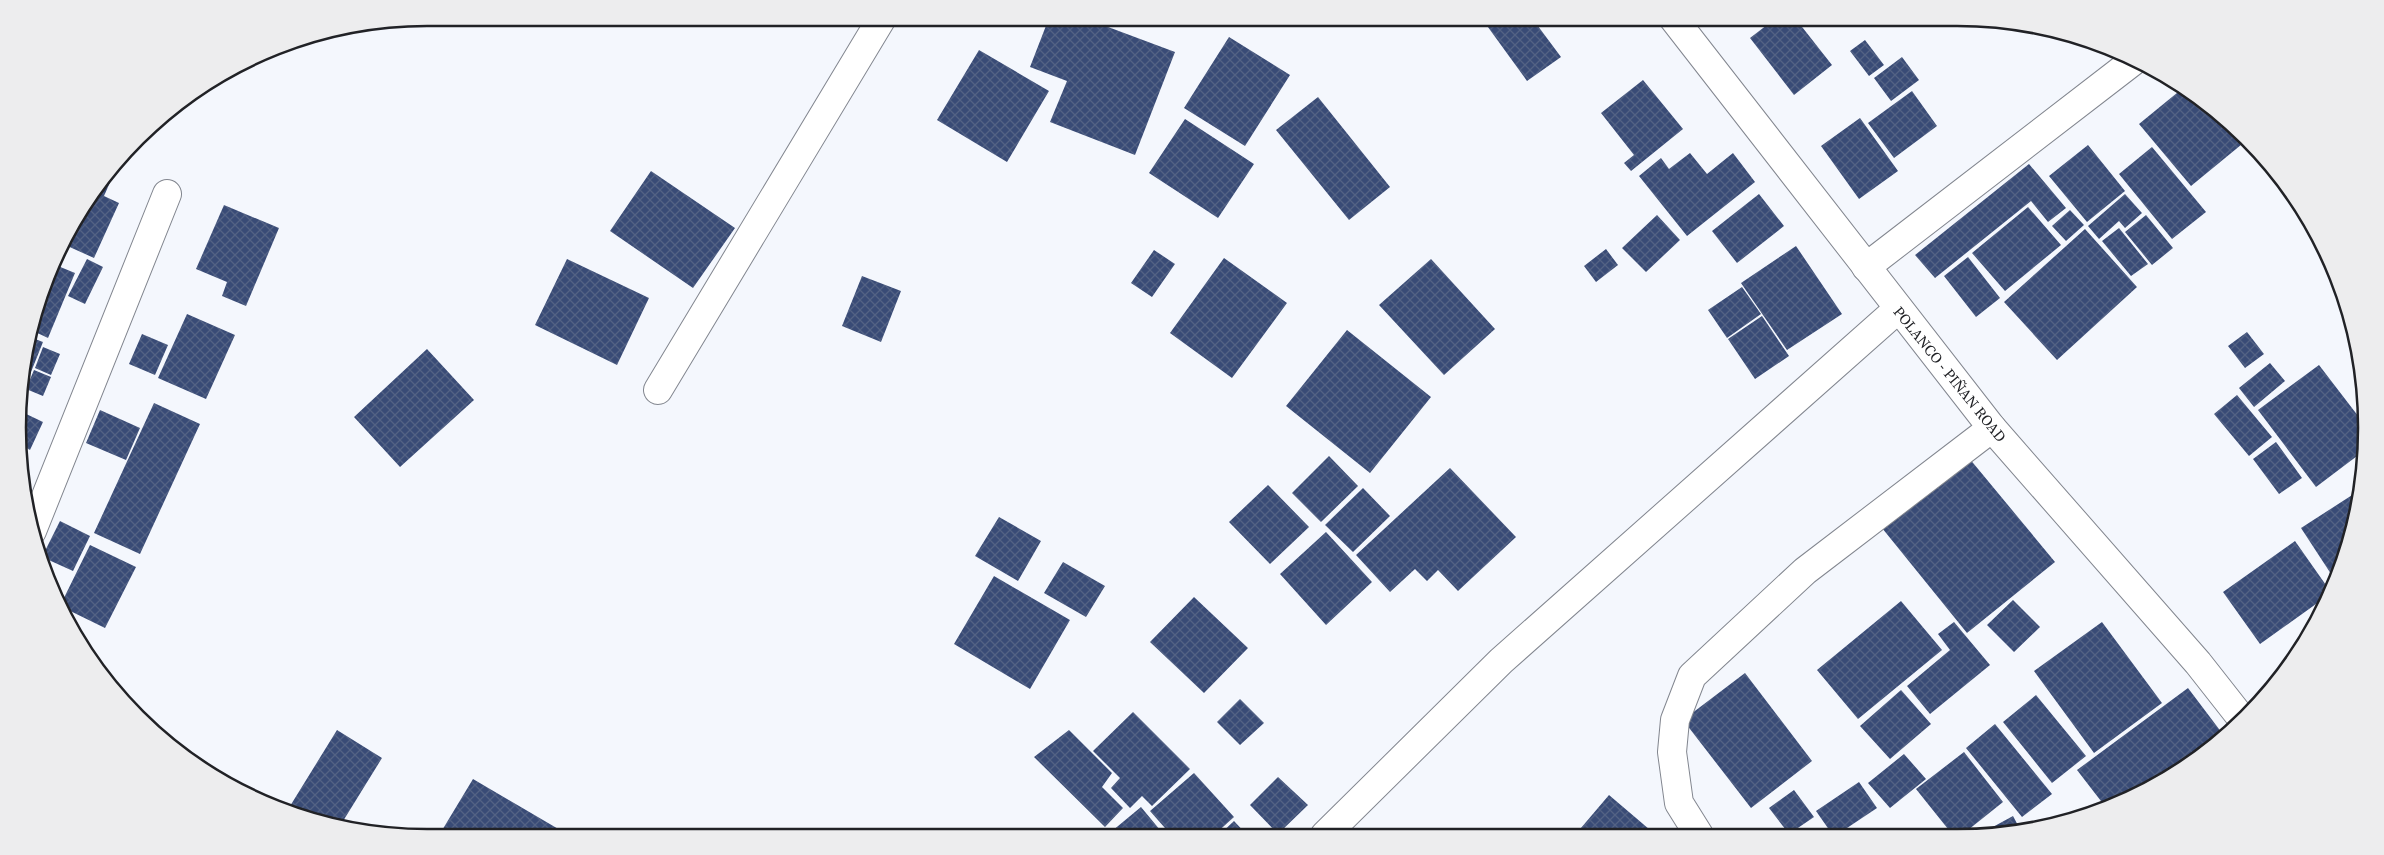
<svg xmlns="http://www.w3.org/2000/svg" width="2384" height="855" viewBox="0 0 2384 855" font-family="'Source Serif 4',serif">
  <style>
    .building { fill: url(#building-cross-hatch) }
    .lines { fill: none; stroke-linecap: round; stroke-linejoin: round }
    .street-casing { stroke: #82868f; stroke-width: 30 }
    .secondary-casing { stroke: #82868f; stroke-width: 30 }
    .street { stroke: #fff; stroke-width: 28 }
    .secondary { stroke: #fff; stroke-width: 28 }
    .labels { text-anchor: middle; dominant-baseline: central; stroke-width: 5; stroke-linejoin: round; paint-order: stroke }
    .street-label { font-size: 15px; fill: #212226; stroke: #fff }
    .rim { fill: none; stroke: #212226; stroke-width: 2.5 }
  </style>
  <defs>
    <pattern id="building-cross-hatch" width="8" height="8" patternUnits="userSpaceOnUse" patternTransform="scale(1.25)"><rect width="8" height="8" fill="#394b76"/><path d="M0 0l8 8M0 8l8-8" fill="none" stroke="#536284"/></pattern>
  </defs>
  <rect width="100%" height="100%" fill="#f4f7fd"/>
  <path class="building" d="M1049 18H1084L1175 52 1135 155 1050 122 1067 81 1030 67Z
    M1492 18H1532L1561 57 1527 81 1485 23Z
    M1776 18H1795L1832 65 1794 95 1750 38Z
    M1229 37 1290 75 1245 146 1184 108Z
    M1865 40 1884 65 1869 76 1850 51Z
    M979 50 1049 91 1007 162 937 120Z
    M1902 57 1919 80 1891 101 1874 78Z
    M1643 80 1683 129 1631 171 1624 163 1634 155 1601 113Z
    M2183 88 2206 102 2247 140 2191 186 2139 124Z
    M1912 91 1937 126 1894 158 1868 123Z
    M1318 97 1390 187 1349 220 1276 130Z
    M1860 118 1898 171 1859 199 1821 146Z
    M1185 119 1254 164 1218 218 1149 173Z
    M2088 145 2125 191 2087 222 2049 176Z
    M2152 147 2206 212 2172 239 2119 174Z
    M1690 153 1707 174 1733 153 1755 182 1687 236 1639 176 1661 158 1669 169Z
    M2029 164 2066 208 2048 222 2031 201 1935 278 1915 255Z
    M115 171 104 196 119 203 94 258 63 244 72 223Z
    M651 171 735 228 693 288 610 231Z
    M1759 194 1784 226 1737 263 1712 231Z
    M2125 194 2142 213 2125 228 2119 221 2099 239 2088 226Z
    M224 205 279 228 246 306 222 296 227 282 196 269Z
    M2028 207 2061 245 2005 291 1972 253Z
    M2070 210 2084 225 2066 241 2052 226Z
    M1657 215 1680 240 1646 272 1622 248Z
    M2146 215 2173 248 2152 265 2125 232Z
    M2119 228 2148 264 2131 276 2102 241Z
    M2085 229 2137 287 2057 360 2004 302Z
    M1796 246 1842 314 1787 350 1741 283Z
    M1606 249 1618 265 1596 282 1584 266Z
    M1154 250 1175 264 1152 297 1131 283Z
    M1968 257 2000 298 1976 317 1944 276Z
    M1224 258 1287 303 1232 378 1170 333Z
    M87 259 103 267 85 304 68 296Z
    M567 259 649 298 617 365 535 325Z
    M1431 259 1495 329 1444 375 1379 305Z
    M53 264 75 273 48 338 31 330 39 296Z
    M862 276 901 291 881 342 842 326Z
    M1742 287 1761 314 1727 338 1708 310Z
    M187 314 235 335 206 399 158 378Z
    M1762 316 1789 356 1755 379 1728 339Z
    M1347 330 1431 397 1370 473 1286 406Z
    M2247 332 2264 354 2245 368 2228 346Z
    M142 334 168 345 155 375 129 364Z
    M30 337 43 342 25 387 21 385V374Z
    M43 347 60 354 51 375 35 368Z
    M427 349 474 400 400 467 354 417Z
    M2270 363 2285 381 2254 407 2239 388Z
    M2319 365 2365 425V450L2316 487 2258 410Z
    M34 370 51 377 43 396 26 389Z
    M2237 395 2272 437 2249 456 2214 414Z
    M154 403 200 424 140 554 94 533Z
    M100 410 140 428 126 460 86 443Z
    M22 412 43 422 30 450 23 446Z
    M2276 442 2302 478 2279 494 2253 459Z
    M1329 456 1358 486 1321 522 1292 493Z
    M1969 458 2055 562 1967 633 1882 528Z
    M1450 468 1516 537 1458 591 1438 570 1427 581 1415 569 1390 592 1356 555Z
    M1268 485 1309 527 1270 564 1229 522Z
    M1363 488 1390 516 1353 552 1325 525Z
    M2360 490 2352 534 2333 577 2301 528Z
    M999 517 1041 541 1018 581 975 556Z
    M60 521 90 536 73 571 42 557Z
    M1326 532 1372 582 1326 625 1280 574Z
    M2295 541 2328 588 2323 599 2260 644 2223 592Z
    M90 545 136 567 105 628 60 606Z
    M1063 562 1105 586 1086 617 1044 593Z
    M994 576 1070 620 1030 689 954 644Z
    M1194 597 1248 648 1204 693 1150 642Z
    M2013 600 2040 627 2014 652 1987 625Z
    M1901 601 1942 650 1858 719 1817 670Z
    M1954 622 1990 665 1930 714 1907 686 1950 650 1938 634Z
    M2102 622 2162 703 2094 753 2034 671Z
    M1745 673 1812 761 1751 808 1683 720Z
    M2188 688 2225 737 2138 795 2104 805 2077 770Z
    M1901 690 1931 724 1890 759 1860 726Z
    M2036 695 2086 756 2052 783 2003 722Z
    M1240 699 1264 723 1240 745 1217 722Z
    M1133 712 1190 769 1152 806 1142 796 1130 808 1111 788 1120 778 1093 751Z
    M1995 724 2052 794 2022 817 1966 748Z
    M337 730 382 758 340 826 321 823 287 811Z
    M1069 730 1112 773 1102 787 1123 808 1105 827 1034 757Z
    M1964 752 2003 802 1963 834H1952L1916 789Z
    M1904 754 1926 779 1890 808 1868 783Z
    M1194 773 1234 817 1213 836H1172L1150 811Z
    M1278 777 1308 805 1278 834 1250 805Z
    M473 779 572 837H438Z
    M1859 782 1877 808 1838 834H1832L1816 811Z
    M1794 790 1814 817 1789 834 1769 808Z
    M1609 795 1656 835H1575Z
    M1141 807 1165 836H1106Z
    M2013 816 2021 831 2010 834H1980Z
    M1234 821 1248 836H1218Z"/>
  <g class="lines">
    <g class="street-casing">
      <path id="street" d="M1866 267 2136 59
        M658 390 882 18
        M32 531 167 194
        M1325 835 1501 661 1898 309
        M1699 835 1679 803 1672 752 1675 720 1692 676 1805 571 1992 428"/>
    </g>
    <g class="secondary-casing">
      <path id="secondary" d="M1673 18 1992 428 2198 663 2242 719"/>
    </g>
    <use href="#street" class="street"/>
    <use href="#secondary" class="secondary"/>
  </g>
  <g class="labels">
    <g class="street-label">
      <text transform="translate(1950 374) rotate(51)">POLANCO - PIÑAN ROAD</text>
    </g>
  </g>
  <path d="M0 0H2384V855H0ZM427 26H1957A401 401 0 0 1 2358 427V428A401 401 0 0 1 1957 829H427A401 401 0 0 1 26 428V427A401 401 0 0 1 427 26Z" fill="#ededee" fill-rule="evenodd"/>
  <path class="rim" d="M427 26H1957A401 401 0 0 1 2358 427V428A401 401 0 0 1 1957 829H427A401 401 0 0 1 26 428V427A401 401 0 0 1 427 26Z"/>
</svg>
